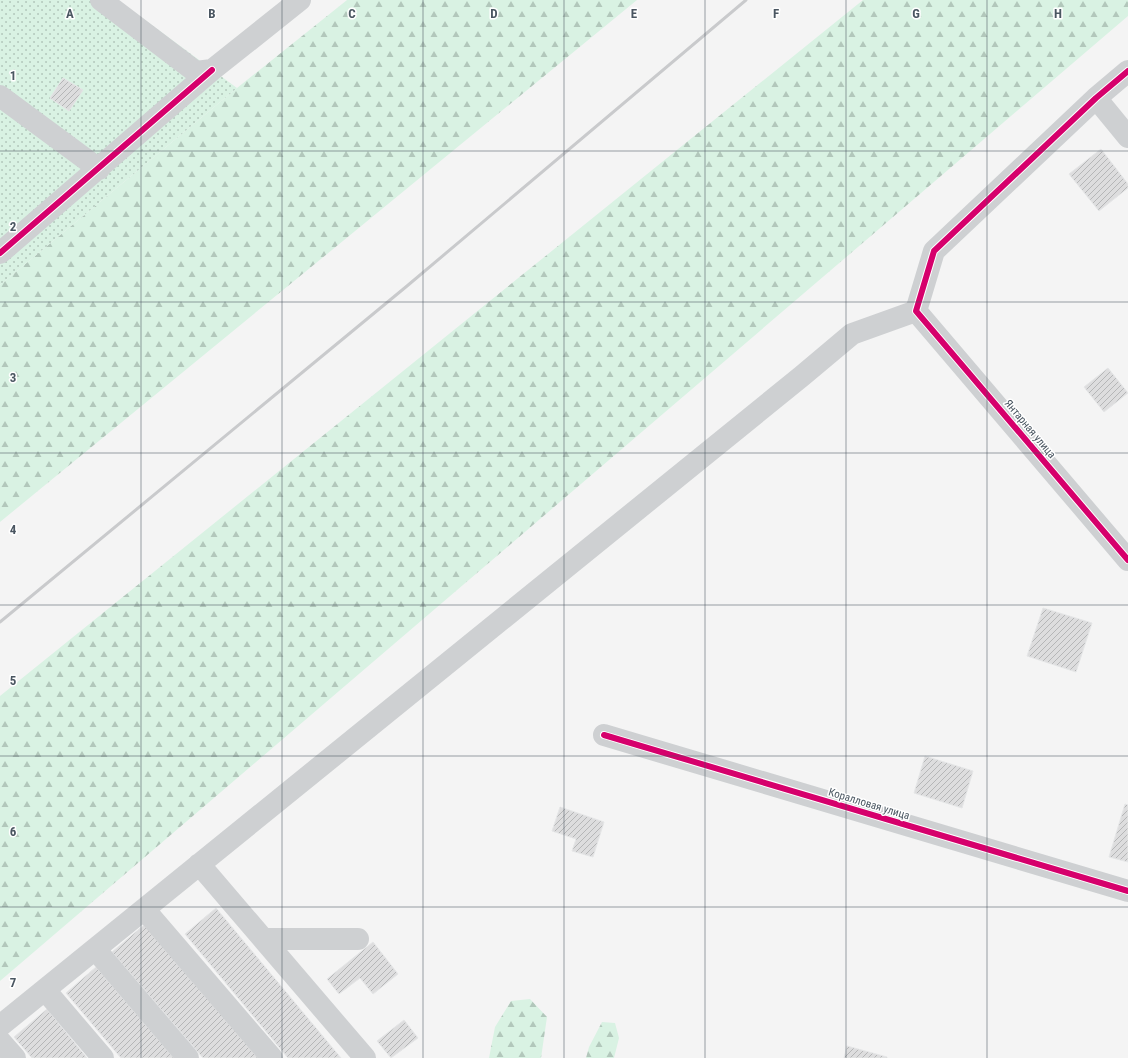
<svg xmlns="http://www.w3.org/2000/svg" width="1128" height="1058" viewBox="0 0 1128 1058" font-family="'Roboto Condensed',sans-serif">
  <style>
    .forest { fill: url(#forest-firs) }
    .garden { fill: url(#garden-dots) }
    .building { fill: url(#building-hatch); stroke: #e5e6e7 }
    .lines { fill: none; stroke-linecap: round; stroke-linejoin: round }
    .minor { stroke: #ced0d2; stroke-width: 22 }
    .rail { stroke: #c9cacc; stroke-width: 3 }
    .cycleway-casing { stroke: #fff; stroke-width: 8 }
    .cycleway { stroke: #d6006c; stroke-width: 6 }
    .grid { fill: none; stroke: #4a5661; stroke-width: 1; stroke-opacity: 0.55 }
    .labels { text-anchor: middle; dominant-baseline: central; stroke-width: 3; stroke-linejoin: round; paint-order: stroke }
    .street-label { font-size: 11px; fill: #4a5661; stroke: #fff }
    .grid-label { font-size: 13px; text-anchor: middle; font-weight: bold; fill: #4a5661; stroke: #fff; stroke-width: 3; stroke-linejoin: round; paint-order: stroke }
  </style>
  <defs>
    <pattern id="forest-firs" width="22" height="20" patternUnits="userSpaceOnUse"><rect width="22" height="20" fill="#d9f2e3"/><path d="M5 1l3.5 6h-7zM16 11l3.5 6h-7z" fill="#b2c7bb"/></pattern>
    <pattern id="garden-dots" width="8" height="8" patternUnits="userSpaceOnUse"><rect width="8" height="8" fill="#d9f2e3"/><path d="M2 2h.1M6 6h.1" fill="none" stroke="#b2c7bb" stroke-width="1.8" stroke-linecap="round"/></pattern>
    <pattern id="building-hatch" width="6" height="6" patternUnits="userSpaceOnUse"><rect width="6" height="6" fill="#ddddde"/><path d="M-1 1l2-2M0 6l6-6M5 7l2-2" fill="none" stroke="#b5b6b7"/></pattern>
  </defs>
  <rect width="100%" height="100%" fill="#f4f4f4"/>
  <path class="forest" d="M347 0H637L0 522V285L237 88Z
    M863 0H1128V16L0 981V696Z
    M530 999 547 1017 541 1058H489L495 1027 511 1001Z
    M602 1022 615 1023 619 1038 614 1058H586L589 1047Z"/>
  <path class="garden" d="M0 0H118L237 88 0 285Z"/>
  <path class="building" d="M63 78 83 90 69 111 50 98Z
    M1101 149 1128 184V188L1099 211 1069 174Z
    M1108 368 1128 393 1104 412 1084 387Z
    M1043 608 1092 623 1076 672 1027 656Z
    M925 756 973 771 962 808 914 793Z
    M1125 804 1128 805V862L1109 857Z
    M560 807 604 822 593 857 572 851 576 839 552 831Z
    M216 908 341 1058H288L185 934Z
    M144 925 258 1058H203L112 952Z
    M373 942 398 974 373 994 360 978 339 994 327 979Z
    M96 967 174 1058H121L66 993Z
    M47 1009 87 1058H32L14 1037Z
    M404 1020 418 1038 391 1058 377 1041Z
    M847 1046 887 1057V1058H844Z"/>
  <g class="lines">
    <path class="minor" d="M101 0 196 72 212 70 300 0
      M0 96 99 169
      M1096 98 1128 137
      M0 253 212 70
      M916 311 1128 560
      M916 311 934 251 1096 98 1128 71
      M604 735 1128 891
      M199 864 365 1058
      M144 909 272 1058
      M264 939H358
      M95 949 188 1058
      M45 990 103 1058
      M0 1026 802 376 852 334 916 311
      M0 1041 15 1058"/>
    <path class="rail" d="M0 622 407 286 746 0"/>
    <g class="cycleway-casing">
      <path id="cycleway" d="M1128 71 1096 98 934 251 916 311 1128 560
        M0 253 212 70
        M604 735 1128 891"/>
    </g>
    <use href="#cycleway" class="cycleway"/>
  </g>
  <path class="grid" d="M141 0V1058M282 0V1058M423 0V1058M564 0V1058M705 0V1058M846 0V1058M987 0V1058M0 151H1128M0 302H1128M0 453H1128M0 605H1128M0 756H1128M0 907H1128"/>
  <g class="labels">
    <g class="street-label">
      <text transform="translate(1030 429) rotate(50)">Янтарная улица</text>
      <text transform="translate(869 804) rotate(17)">Коралловая улица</text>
    </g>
  </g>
  <g class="grid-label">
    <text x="70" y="18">A</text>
    <text x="212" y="18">B</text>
    <text x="352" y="18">C</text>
    <text x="494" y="18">D</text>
    <text x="634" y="18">E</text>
    <text x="776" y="18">F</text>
    <text x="916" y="18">G</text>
    <text x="1058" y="18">H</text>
    <text x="13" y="80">1</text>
    <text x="13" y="231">2</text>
    <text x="13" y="382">3</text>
    <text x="13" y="534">4</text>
    <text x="13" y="685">5</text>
    <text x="13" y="836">6</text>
    <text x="13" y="987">7</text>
  </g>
</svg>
